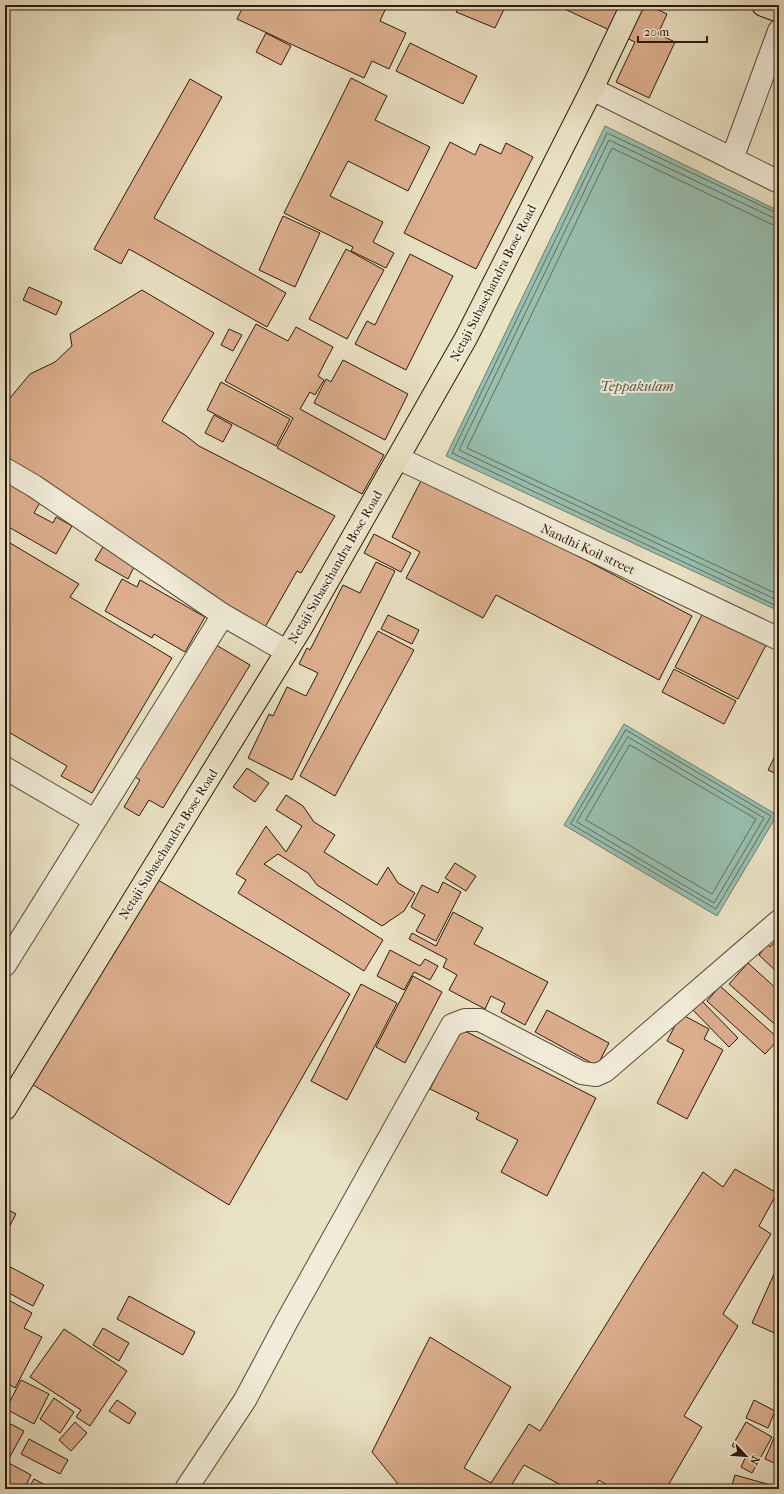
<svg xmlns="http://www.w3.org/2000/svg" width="784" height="1494" viewBox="0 0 784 1494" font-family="'IM FELL French Canon',serif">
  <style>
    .water { fill: #98bfaf; stroke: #6e7d6e }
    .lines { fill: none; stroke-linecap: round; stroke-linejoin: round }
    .shore { stroke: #636c5e; stroke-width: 1 }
    .building { fill: #ddaf8f; stroke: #2e190c }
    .minor-casing { stroke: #5d4b3a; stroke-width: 24 }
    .major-casing { stroke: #2e190c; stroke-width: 24 }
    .minor { stroke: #f1ecd9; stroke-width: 22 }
    .major { stroke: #eae2c4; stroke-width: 22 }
    .labels { text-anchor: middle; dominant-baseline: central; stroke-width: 4; stroke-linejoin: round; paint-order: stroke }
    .street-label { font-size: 13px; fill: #2e190c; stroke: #f1ecd9 }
    .water-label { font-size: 14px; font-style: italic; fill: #535345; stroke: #f1ecd9 }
  </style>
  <rect width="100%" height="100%" fill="#eae2c4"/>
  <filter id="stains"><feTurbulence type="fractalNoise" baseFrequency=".005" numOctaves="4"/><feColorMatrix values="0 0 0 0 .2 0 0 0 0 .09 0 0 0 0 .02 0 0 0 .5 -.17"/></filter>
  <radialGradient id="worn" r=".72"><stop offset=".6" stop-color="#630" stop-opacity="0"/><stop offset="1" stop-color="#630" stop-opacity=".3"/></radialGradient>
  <path class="water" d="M605 126 779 211V611L446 456Z
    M624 724 777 815 717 916 564 825Z"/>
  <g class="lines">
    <path class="shore" d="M779 214 607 133 452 453 779 607
      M779 219 774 218 609 140 459 450 779 601
      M779 225 771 224 612 148 467 448 779 595
      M626 730 771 816 716 909 571 824Z
      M628 737 764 818 714 903 577 822Z
      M630 745 756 819 712 894 586 820Z"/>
  </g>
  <path class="building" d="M244 5H375L385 10 380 21 406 33 389 69 372 61 364 78 237 19Z
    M459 5H506L495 28 456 12Z
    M556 5H648L667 14 658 34 675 42 649 98 616 82 635 42Z
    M266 33 291 46 281 65 256 52Z
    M410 43 477 76 463 104 396 71Z
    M351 78 387 96 375 120 430 147 408 191 348 161 330 196 383 222 373 242 394 253 386 268 351 251 353 247 284 213Z
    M190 79 222 97 154 218 286 293 267 327 129 249 121 264 94 249Z
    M450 142 475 155 480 144 501 154 506 143 533 157 476 269 404 233Z
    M283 216 320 233 295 287 259 270Z
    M346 249 384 270 347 339 309 319Z
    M410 254 453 276 406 370 355 344 367 321 375 325Z
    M29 287 62 302 56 315 23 300Z
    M142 290 214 333 162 421 185 435 199 446 335 516 301 573 297 571 264 629 5 463V404L30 374 55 362 72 346 70 334Z
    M256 324 288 341 296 327 333 347 318 376 324 380 315 395 310 392 300 409 384 455 362 494 277 448 293 418 225 381Z
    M229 329 242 335 233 351 221 345Z
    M343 360 408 394 385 440 314 403 326 379 331 382Z
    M221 382 290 419 276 446 207 410Z
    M214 415 232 425 223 442 205 433Z
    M424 475 692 616 659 680 496 595 483 618 406 578 420 552 392 537Z
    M5 478 42 499 34 513 53 523 56 517 72 526 56 554 5 525Z
    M374 534 411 553 401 572 364 553Z
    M5 540 79 584 70 597 172 658 92 793 61 776 67 766 5 730Z
    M104 545 136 563 128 579 95 560Z
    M376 562 395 571 292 780 248 758 269 714 273 716 287 687 306 696 318 673 299 664 307 648 310 650 343 585 360 593Z
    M122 579 137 587 140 580 205 617 185 652 154 634 152 638 105 611Z
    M703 613 766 645 738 699 675 667Z
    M388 615 419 630 412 644 381 629Z
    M378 631 414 650 335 796 300 776Z
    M211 642 250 665 163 808 149 800 139 816 124 807 140 780 130 774Z
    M674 669 736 701 724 724 662 692Z
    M779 748V775L768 770Z
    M247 768 269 783 255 802 233 787Z
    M286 795 303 806 314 822 335 835 324 852 377 885 388 867 398 883 415 893 404 911 382 926 317 885 308 873 278 854 264 864 383 940 364 971 238 893 246 880 236 874 266 826 286 852 302 826 276 810Z
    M455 863 476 876 466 891 445 878Z
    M158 880 350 994 229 1205 30 1083Z
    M443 882 461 892 436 941 416 931 425 915 411 907 422 885 438 893Z
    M453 912 483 928 474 944 548 982 525 1025 501 1012 505 1003 491 996 485 1009 449 990 457 975 443 967 447 959 409 939 412 933 436 946Z
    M779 937V974L759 955 768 944 770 947Z
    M390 950 420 966 425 959 438 966 430 980 414 972 404 990 377 976Z
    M748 963 779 991V1028L729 984Z
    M413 976 442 992 405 1063 376 1047Z
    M361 984 397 1003 347 1100 311 1081Z
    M720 986 779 1039 765 1054 707 1001Z
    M698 997 738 1038 729 1047 689 1006Z
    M547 1010 609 1043 597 1066 535 1032Z
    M681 1014 709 1029 704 1039 723 1050 687 1119 657 1103 684 1050 667 1041Z
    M461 1029 596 1098 547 1196 501 1172 518 1140 476 1119 479 1113 430 1089Z
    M735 1169 777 1193 759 1226 771 1234 723 1314 738 1326 684 1416 702 1427 666 1489H613L599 1480 593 1489H568L524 1465 509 1489H402L372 1452 430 1337 511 1387 464 1468 491 1483 529 1424 540 1431 646 1260 703 1172 723 1187Z
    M5 1208 16 1214 5 1235Z
    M779 1263V1335L752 1323Z
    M5 1264 44 1285 33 1306 5 1291Z
    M129 1296 195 1332 183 1355 117 1319Z
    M5 1298 32 1313 24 1328 42 1337 15 1388 5 1382Z
    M103 1328 129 1343 119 1361 93 1345Z
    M64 1329 127 1371 90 1426 76 1417 81 1410 30 1377Z
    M21 1380 49 1394 34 1424 6 1409Z
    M54 1398 74 1412 60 1433 40 1419Z
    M117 1400 136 1413 129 1424 109 1411Z
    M754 1400 775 1411 768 1428 746 1418Z
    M5 1421 24 1431 7 1462 31 1475 24 1489H15L5 1484Z
    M75 1422 87 1433 71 1451 59 1440Z
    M746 1422 772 1437 752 1473 741 1467 747 1454 732 1446Z
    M776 1433 779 1434V1465L765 1459Z
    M29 1439 68 1460 60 1474 21 1454Z
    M735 1475 774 1486V1489H731Z
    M779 1477V1487L775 1486Z
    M34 1479 53 1489H28Z"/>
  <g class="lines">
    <g class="minor-casing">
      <path id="minor" d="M592 89 779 182
        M732 159 779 31
        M398 458 779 639
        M5 469 34 486 223 615
        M5 768 94 820
        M5 965 223 615 286 651
        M186 1489 245 1400 287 1321 452 1025 465 1020H480L582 1073 596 1075 605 1071 779 921"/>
    </g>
    <g class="major-casing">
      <path id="major" d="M763 5 779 11
        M5 1109 301 628 466 338 592 89 632 5"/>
    </g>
    <use href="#minor" class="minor"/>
    <use href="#major" class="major"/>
  </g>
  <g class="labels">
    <g class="street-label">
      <text transform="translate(493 283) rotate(-63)">Netaji Subaschandra Bose Road</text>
      <text transform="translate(588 549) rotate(25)">Nandhi Koil street</text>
      <text transform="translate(335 567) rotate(-60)">Netaji Subaschandra Bose Road</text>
      <text transform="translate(168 844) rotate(-58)">Netaji Subaschandra Bose Road</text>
    </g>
    <g class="water-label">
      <text x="637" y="386">Teppakulam</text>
    </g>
  </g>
  <rect width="784" height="1494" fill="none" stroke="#eae2c4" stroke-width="20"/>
  <rect x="6" y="6" width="772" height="1482" fill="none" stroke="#2e190c" stroke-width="2"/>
  <rect x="10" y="10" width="764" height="1474" fill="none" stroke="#2e190c"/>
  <g transform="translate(746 1456) rotate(116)" stroke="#f1ecd9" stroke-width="3" paint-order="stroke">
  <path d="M0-3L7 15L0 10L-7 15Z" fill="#2e190c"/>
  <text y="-6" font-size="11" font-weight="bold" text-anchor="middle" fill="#2e190c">N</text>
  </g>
  <path d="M638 36v6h69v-6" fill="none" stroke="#2e190c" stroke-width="2"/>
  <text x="644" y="36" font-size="12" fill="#2e190c" stroke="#f1ecd9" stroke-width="3" paint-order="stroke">20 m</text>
  <rect width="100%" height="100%" filter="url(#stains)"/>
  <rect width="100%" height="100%" fill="url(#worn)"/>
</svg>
